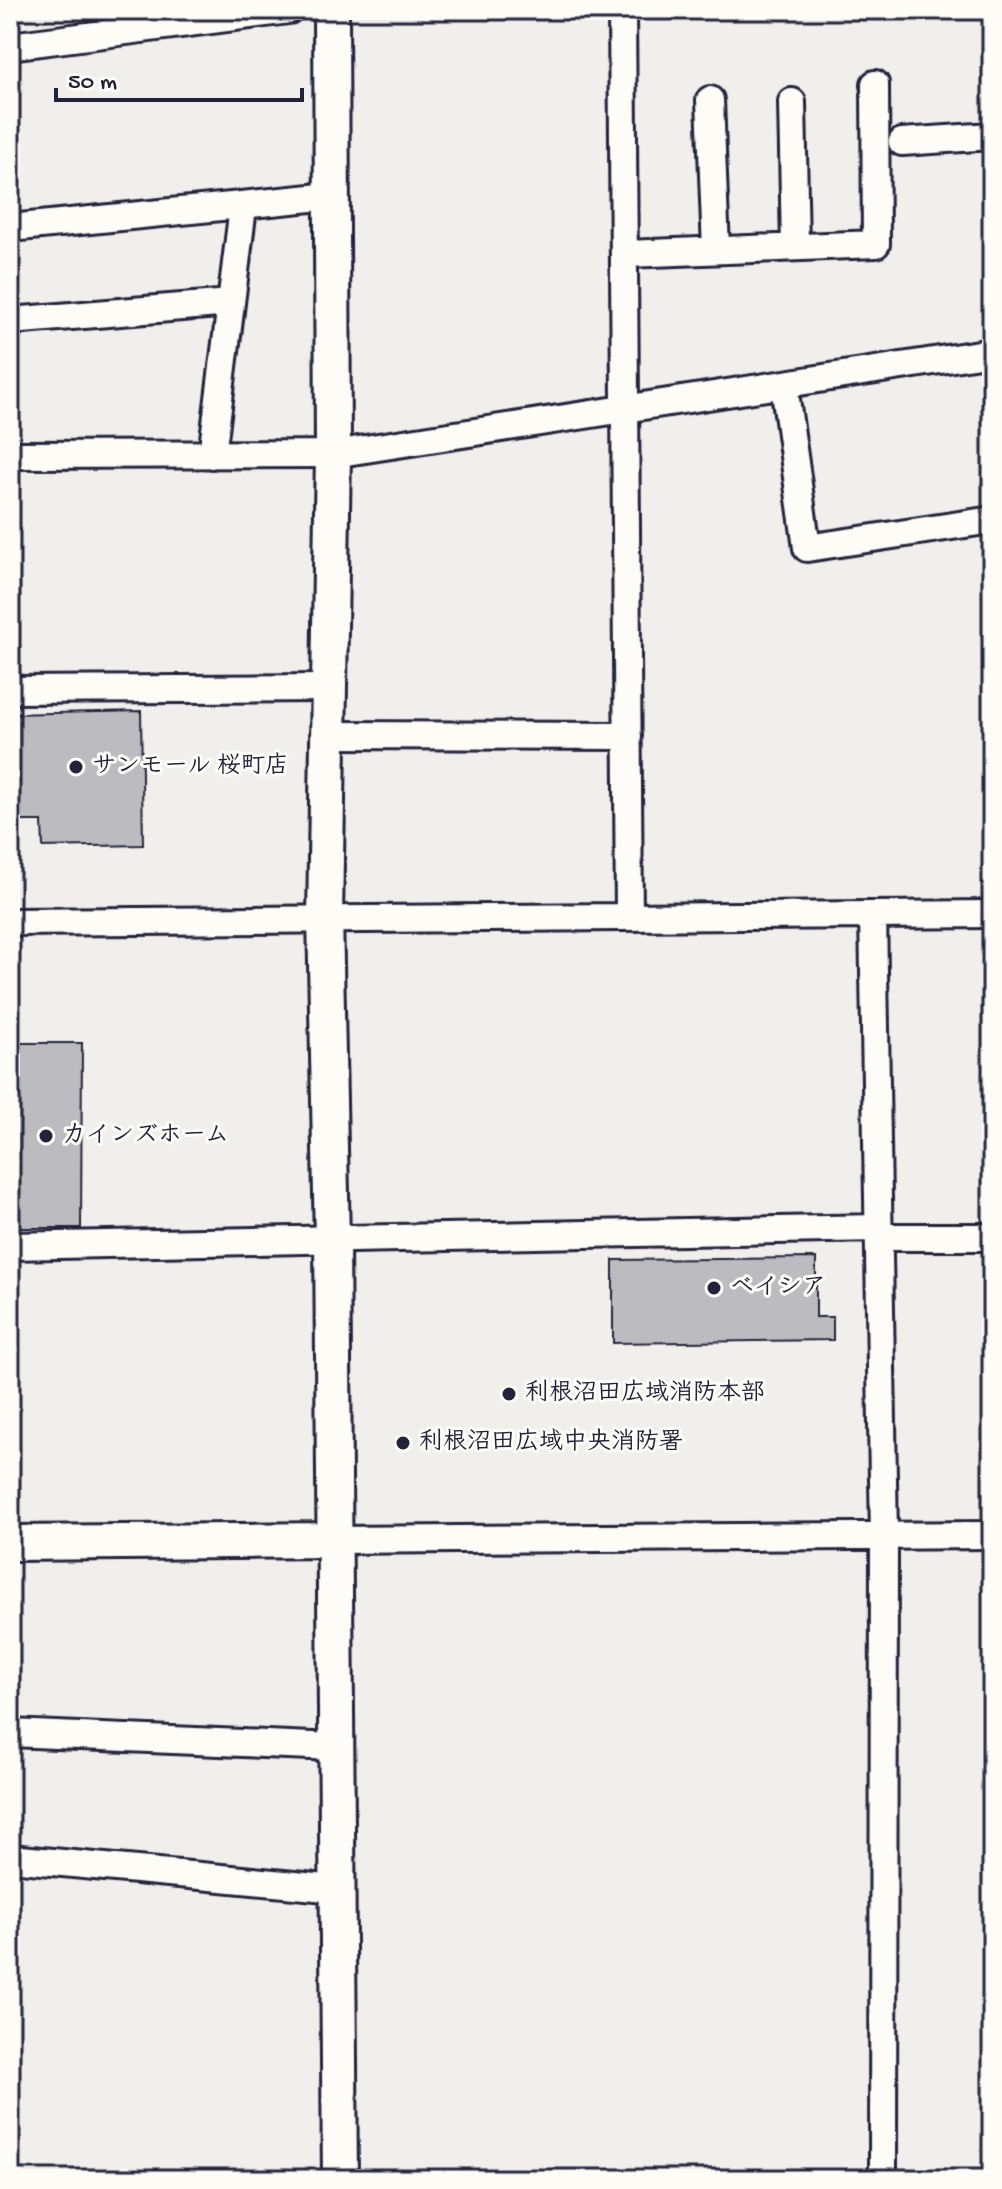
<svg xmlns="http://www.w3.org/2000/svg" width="1002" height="2189" viewBox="0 0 1002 2189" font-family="'Gochi Hand','Klee One',sans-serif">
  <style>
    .building { fill: #bcbcc0; stroke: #22223b; stroke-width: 2 }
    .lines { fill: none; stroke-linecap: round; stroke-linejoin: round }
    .minor-casing { stroke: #22223b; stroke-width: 32 }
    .tertiary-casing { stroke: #22223b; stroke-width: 40 }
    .minor { stroke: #fdfcf7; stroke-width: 26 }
    .tertiary { stroke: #fdfcf7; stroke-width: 34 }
    .poi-dot { fill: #22223b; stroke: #fdfcf7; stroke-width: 3 }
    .labels { text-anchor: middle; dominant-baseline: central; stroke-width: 6; stroke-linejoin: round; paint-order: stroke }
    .poi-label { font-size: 24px; font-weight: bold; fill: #22223b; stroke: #fdfcf7; text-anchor: start }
  </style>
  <rect width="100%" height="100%" fill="#f0efec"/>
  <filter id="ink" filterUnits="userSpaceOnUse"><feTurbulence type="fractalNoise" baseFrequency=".0125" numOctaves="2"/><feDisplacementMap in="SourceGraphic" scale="16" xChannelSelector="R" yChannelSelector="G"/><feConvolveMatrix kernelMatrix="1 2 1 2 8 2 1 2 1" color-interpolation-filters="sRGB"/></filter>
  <g filter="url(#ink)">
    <path class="building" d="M141 711 143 845 43 847 42 821H10V714Z
      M10 1043H82L81 1228H10Z
      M816 1258V1317H833V1340L613 1343V1260Z"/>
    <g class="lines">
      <g class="minor-casing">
        <path id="minor" d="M622 10 629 917
          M10 46 289 10
          M710 100 716 250
          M792 102 795 247
          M902 142 992 136
          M10 228 331 196
          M626 254 876 244 875 84
          M10 321 231 303 243 207
          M784 385 807 548 992 520
          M10 455 333 454 992 352
          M212 455 231 303
          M10 690 329 688
          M328 735 628 736
          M873 915 884 1536 883 2179
          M10 922 992 914
          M879 1237H992
          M10 1246 878 1228
          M333 1540 992 1535
          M10 1733 335 1747
          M10 1858 337 1889"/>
      </g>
      <g class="tertiary-casing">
        <path id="tertiary" d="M331 10 333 454 325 917 332 1240 340 2179
          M10 1543 333 1540"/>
      </g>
      <use href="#minor" class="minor"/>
      <use href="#tertiary" class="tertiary"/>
    </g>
  </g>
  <g class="poi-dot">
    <circle cx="76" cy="767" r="8"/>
    <circle cx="46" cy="1136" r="8"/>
    <circle cx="714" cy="1288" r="8"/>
    <circle cx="509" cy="1394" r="8"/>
    <circle cx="403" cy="1443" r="8"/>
  </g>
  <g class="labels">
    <g class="poi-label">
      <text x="92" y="767">サンモール 桜町店</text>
      <text x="62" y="1136">カインズホーム</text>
      <text x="730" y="1288">ベイシア</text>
      <text x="525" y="1394">利根沼田広域消防本部</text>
      <text x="419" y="1443">利根沼田広域中央消防署</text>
    </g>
  </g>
  <rect width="1002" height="2189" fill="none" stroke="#fdfcf7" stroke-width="40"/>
  <rect x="20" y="20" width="962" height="2149" fill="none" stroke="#22223b" stroke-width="3" filter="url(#ink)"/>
  <path d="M56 88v12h246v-12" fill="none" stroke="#22223b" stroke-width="4"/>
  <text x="68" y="88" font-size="24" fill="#22223b" stroke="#fdfcf7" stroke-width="6" paint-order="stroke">50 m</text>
</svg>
